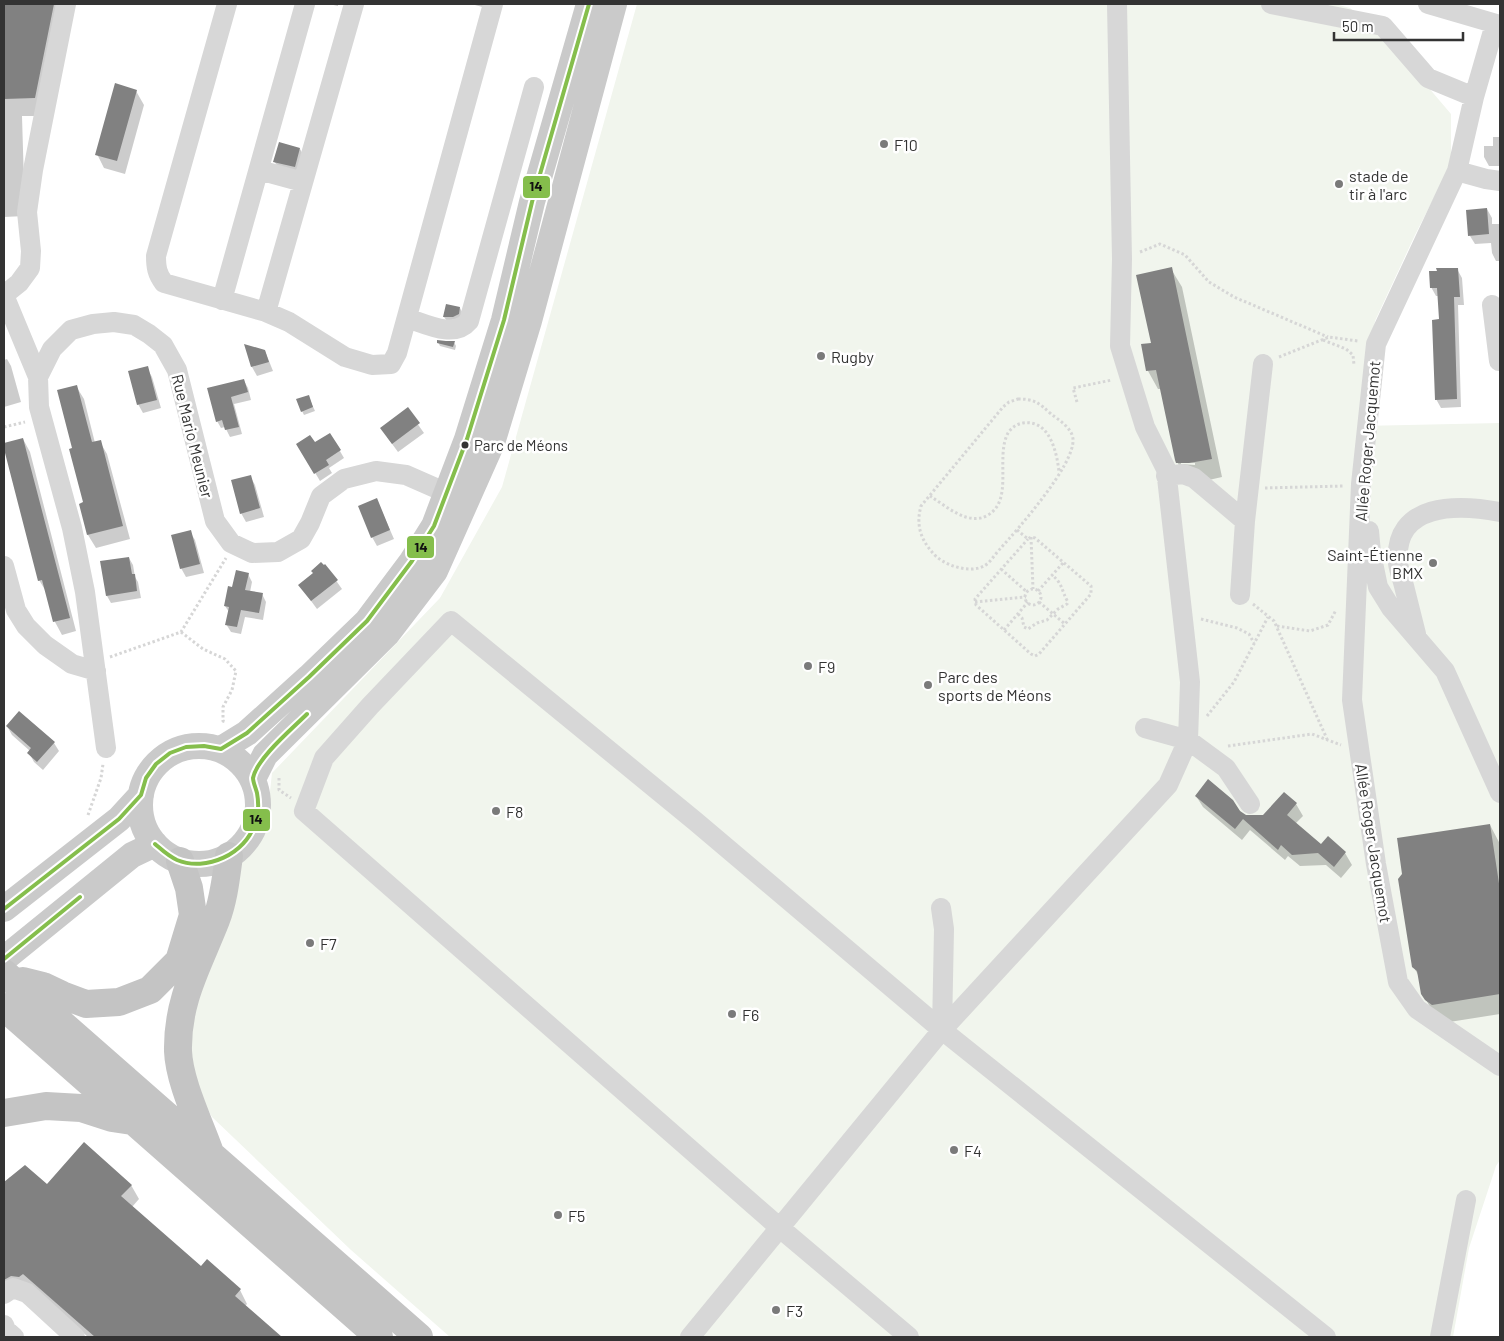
<svg xmlns="http://www.w3.org/2000/svg" width="1504" height="1341" viewBox="0 0 1504 1341" font-family="Barlow,sans-serif">
  <style>
    .green { fill: #f1f5ed }
    .shadow { fill: #0003; fill-rule: evenodd }
    .building { fill: #818181 }
    .lines { fill: none; stroke-linecap: round; stroke-linejoin: round }
    .path { stroke: #d6d6d6; stroke-width: 3; stroke-dasharray: 2.5 2.5; stroke-linecap: butt }
    .minor { stroke: #d7d7d7; stroke-width: 20 }
    .major { stroke: #cacaca; stroke-width: 26 }
    .highway { stroke: #c4c4c4; stroke-width: 28 }
    .bus-1-casing { stroke: #fff; stroke-width: 8 }
    .bus-1 { stroke: #85be4c; stroke-width: 4 }
    .poi-dot { fill: #7a7a7a; stroke: #fff; stroke-width: 2 }
    .bus-dot { fill: #333; stroke: #fff; stroke-width: 2 }
    .labels { text-anchor: middle; dominant-baseline: central; stroke-width: 5; stroke-linejoin: round; paint-order: stroke }
    .bus-label { font-size: 15px; fill: #333; stroke: #fff; text-anchor: start }
    .poi-label { font-size: 16px; fill: #333; stroke: #fff; text-anchor: start }
    .street-label { font-size: 16px; fill: #333; stroke: #fff }
    .line-badge { stroke: #fff; stroke-width: 2 }
    .pale-badge-label { font-size: 14px; text-anchor: middle; font-weight: bold; fill: #111 }
  </style>
  <rect width="100%" height="100%" fill="#fff"/>
  <path class="green" d="M637 4H1335L1350 8 1394 47 1451 114V164L1415 235 1375 321 1361 426 1500 423V1160L1496 1166 1469 1248 1453 1337H450L351 1250 212 1117 196 1089 188 1053 197 996 238 868 254 848 266 828 272 773 440 598 502 487Z"/>
  <path class="shadow" d="M4 4H66L45 116H22L25 216 4 217Z
    M329 4H338V6Z
    M471 4H496L494 10Z
    M136 91 144 105 125 174 104 168 97 154Z
    M1493 137H1500V166H1489L1484 157V146H1493Z
    M300 149 305 158 300 176 280 170 274 161Z
    M1487 209 1492 218V224H1500V261H1496L1492 253 1491 243 1475 244 1470 236Z
    M1171 269 1182 287 1222 477 1200 482 1188 481 1176 460 1162 389H1158L1148 371 1142 345 1152 344ZM1181 462 1195 463V465L1181 464Z
    M1457 269 1462 278 1464 305H1458L1461 407 1441 408 1436 399 1440 321 1439 296H1436L1431 287 1438 272Z
    M460 308 462 312 460 318 447 321 444 317Z
    M438 342H454L456 346 455 350 440 346Z
    M246 346 265 351 273 371 257 376 252 367Z
    M7 359 11 366 21 402 4 407V360Z
    M147 368 152 377 161 408 143 413 138 404Z
    M244 381 248 388 251 400 234 404 242 434 230 437 225 427 221 428 217 421 208 389Z
    M76 386 84 399 95 443 100 442 107 454 130 539 96 548 88 535 80 504 85 503Z
    M310 400 315 411 304 415 302 411Z
    M407 409 424 433 398 452 387 437Z
    M330 434 344 458 329 468 332 473 320 481 298 444H315Z
    M23 439 30 452 76 631 62 635 55 622 47 593 39 580 4 444Z
    M250 476 255 485 264 517 246 522 241 513Z
    M377 500 394 539 377 546 372 537Z
    M190 532 195 540 204 573 186 577 181 568Z
    M129 558 133 565 135 577 138 582 141 598 111 603 107 596 102 562Z
    M325 565 342 589 317 609 300 586Z
    M248 574 252 582 250 592 262 594 266 602 263 620 245 617 241 634 231 632 226 624 229 612 225 606 233 588Z
    M7 726 54 743 59 751 43 770 34 762 29 753 30 751 12 735Z
    M1284 794 1296 804 1303 816 1295 824 1321 846 1328 838 1345 853 1352 865 1341 878 1326 865 1300 866 1288 856 1285 860 1250 830 1242 840 1203 807 1196 796 1232 801 1244 816 1264 817Z
    M1490 825 1500 844V1014L1443 1023 1433 1012 1422 993 1420 978 1413 966Z
    M10 1177 47 1186 131 1185 139 1199 132 1207 201 1268 240 1290 247 1304 245 1306 280 1337H88L32 1287 4 1296V1184Z"/>
  <path class="building" d="M4 4H54L35 98 4 99Z
    M115 83 137 90 117 161 95 155Z
    M279 142 300 148 295 167 273 162Z
    M1487 208 1489 234 1468 236 1466 210Z
    M1172 267 1212 459 1189 463H1176L1175 460 1156 370 1146 371 1141 344 1151 343 1136 275Z
    M1436 268H1458L1460 297H1454L1457 399 1435 400 1432 320 1439 319 1437 288H1430L1429 271H1437Z
    M446 304 460 307 459 314 453 317H443Z
    M437 340 446 341H455L453 347 437 343Z
    M244 344 265 350 269 362 251 367Z
    M148 366 157 400 137 405 128 371Z
    M244 379 248 392 231 397 239 427 225 430 222 420 216 422 207 388Z
    M77 385 92 442 101 440 123 526 87 535 79 504 83 502 69 449 72 448 57 390Z
    M309 395 313 407 301 412 296 399Z
    M408 407 420 423 392 444 380 428Z
    M330 433 341 450 326 460 329 465 314 474 296 444 310 435 315 442Z
    M23 438 70 618 53 622 42 580 38 581 4 449V443Z
    M251 475 260 508 240 514 231 480Z
    M377 498 390 530 371 538 358 506Z
    M191 530 200 564 180 569 171 535Z
    M129 557 132 574H135L137 591 106 596 100 561Z
    M321 562 324 565 325 564 338 580 311 601 298 585 313 573 311 571Z
    M236 570 249 573 245 590 263 593 259 613 241 610 237 627 225 625 229 607 224 606 228 586 232 587Z
    M19 711 55 742 37 762 27 753 31 748 6 726Z
    M1208 779 1233 800 1240 811 1246 815H1263L1284 792 1297 803 1287 815 1321 844 1328 836 1346 852 1334 867 1318 853 1292 855 1281 845 1278 850 1243 819 1235 829 1195 796Z
    M1490 824 1500 890V994L1432 1005 1425 1000 1421 994 1417 971 1412 967 1398 879 1402 874 1397 838Z
    M84 1142 132 1185 121 1196 201 1266 207 1259 241 1289 235 1296 282 1337H95L23 1274 19 1277 11 1276 4 1280V1182L25 1165 47 1184Z"/>
  <g class="lines">
    <path class="path" d="M1140 252 1160 244 1185 255 1209 282 1234 297 1328 337
      M1323 340 1346 349 1353 355 1354 365
      M1279 357 1329 337 1358 341
      M1018 399C1035 399 1039 403 1051 414 1059 420 1072 428 1073 439 1075 465 1017 530 1000 549 995 554 990 563 984 566 969 574 942 565 932 552 920 538 916 524 921 506L1003 407 1009 402Z
      M1077 402 1073 388 1112 380
      M4 427 25 422
      M1265 488 1344 486
      M930 496C946 506 969 527 988 515 1014 500 995 457 1008 433 1012 427 1017 424 1023 423 1050 419 1057 453 1059 472
      M1017 530 1028 539 1031 537 1035 538 1091 586V594L1039 654 1035 656 1031 654 976 605 975 599 1028 539
      M1031 537 1033 589
      M1001 569 1027 592
      M1025 597a8 8 0 1 1 16 0a8 8 0 1 1-16 0Z
      M1038 591 1063 563
      M975 602 1026 597
      M1039 602 1065 624
      M1253 604 1274 621 1327 739
      M1018 614 1022 618 1024 627 1028 629 1037 623 1047 620 1058 609 1067 604 1068 602C1061 590 1063 584 1052 575
      M1201 619 1237 628 1249 634 1254 643
      M1277 626 1310 631 1328 625 1336 610
      M1004 630 1028 602
      M181 632 203 649 225 659 236 671 232 690 223 707V721L226 722
      M110 657 181 632 226 558
      M1207 716 1234 682 1268 617
      M1228 746 1312 734 1341 745
      M279 778V790L291 798
      M88 815 101 778 103 764"/>
    <path class="minor" d="M227 4 156 256C156 267 157 274 164 283L266 312 289 322 345 357 372 365 391 364 397 353 493 4
      M1271 4 1383 26 1428 78 1474 97
      M1428 4 1500 25
      M1495 24 1474 97 1457 171 1376 344 1361 484 1352 700 1376 864 1398 982 1417 1009 1500 1066
      M259 170 303 182
      M1457 171 1486 179 1500 181
      M4 295 19 283 30 268 31 251 27 212 33 170 66 4
      M4 295 38 377
      M222 300 305 4
      M1492 305 1499 361H1500
      M266 312 354 4
      M407 318C426 324 454 339 469 321L534 87
      M1166 476 1183 474 1194 478 1245 521 1240 595
      M1245 521 1263 364
      M1369 531 1371 553 1378 587 1391 608 1445 671 1500 793
      M4 566 16 610 26 626 45 645 72 664 96 671
      M1416 634C1412 618 1408 602 1404 586 1402 578 1399 571 1398 563 1393 502 1458 504 1500 512
      M1145 728 1188 740 1226 768 1250 804
      M106 748 85 592 72 528 39 407 38 377 52 349 71 330 93 324 114 322 134 325 149 334 163 345 177 370 215 521 231 543 252 553 278 552 301 539 310 523 321 496 344 479 376 471 406 475 447 493
      M941 908 944 929 942 1030 1326 1337
      M4 1294 13 1288 27 1293 75 1337
      M4 1325 6 1330 14 1337
      M690 1337 942 1030 1168 785 1188 740 1190 682 1166 469 1145 427 1120 346 1122 259 1117 4
      M909 1337 780 1228 304 811 324 758 370 706 451 621 695 821 942 1030
      M1440 1337 1466 1200"/>
    <path class="major" d="M140 805a59 59 0 1 1 118 0a59 59 0 1 1-118 0Z
      M221 749 247 733 309 677 367 621 412 561 434 526 467 439 504 320 532 202 589 4
      M253 779 265 755 387 634 435 571 492 443 529 321 614 4
      M4 909 119 819 141 795
      M4 959 132 855 155 844"/>
    <path class="highway" d="M4 973 419 1337
      M23 981 43 986 62 995 86 1004 119 1002 150 990 179 961 193 915 189 888 180 861
      M4 1007 379 1337
      M4 1113 46 1106 81 1108 112 1118 132 1121
      M209 1150C199 1122 179 1081 178 1051 177 1000 198 966 216 920 224 899 226 877 229 856"/>
    <g class="bus-1-casing">
      <path id="bus-1" d="M155 844C162 850 168 856 177 860 206 872 246 854 255 823 259 813 259 804 257 793 256 789 253 782 253 778 257 758 292 729 307 714
        M4 909 119 819 141 795 146 778 156 764 170 753 186 747 204 746 221 749 247 733 309 677 367 621 412 561 434 526 467 439 504 320 532 202 589 4
        M4 959 80 897"/>
    </g>
    <use href="#bus-1" class="bus-1"/>
  </g>
  <g class="poi-dot">
    <circle cx="884" cy="144" r="5"/>
    <circle cx="1339" cy="184" r="5"/>
    <circle cx="821" cy="356" r="5"/>
    <circle cx="1433" cy="563" r="5"/>
    <circle cx="808" cy="666" r="5"/>
    <circle cx="928" cy="685" r="5"/>
    <circle cx="496" cy="811" r="5"/>
    <circle cx="310" cy="943" r="5"/>
    <circle cx="732" cy="1014" r="5"/>
    <circle cx="954" cy="1150" r="5"/>
    <circle cx="558" cy="1215" r="5"/>
    <circle cx="776" cy="1310" r="5"/>
  </g>
  <circle class="bus-dot" cx="465" cy="445" r="4.5"/>
  <g class="labels">
    <g class="bus-label">
      <text x="474" y="445">Parc de Méons</text>
    </g>
    <g class="poi-label">
      <text x="894" y="144">F10</text>
      <text x="1349" y="175">stade de<tspan x="1349" dy="18">tir à l'arc</tspan></text>
      <text x="831" y="356">Rugby</text>
      <text x="1423" y="554" text-anchor="end">Saint-Étienne<tspan x="1423" dy="18">BMX</tspan></text>
      <text x="818" y="666">F9</text>
      <text x="938" y="676">Parc des<tspan x="938" dy="18">sports de Méons</tspan></text>
      <text x="506" y="811">F8</text>
      <text x="320" y="943">F7</text>
      <text x="742" y="1014">F6</text>
      <text x="964" y="1150">F4</text>
      <text x="568" y="1215">F5</text>
      <text x="786" y="1310">F3</text>
    </g>
    <g class="street-label">
      <text transform="translate(193 436) rotate(76)">Rue Mario Meunier</text>
      <text transform="translate(1367 441) rotate(-85)">Allée Roger Jacquemot</text>
      <text transform="translate(1374 843) rotate(81)">Allée Roger Jacquemot</text>
    </g>
  </g>
  <g class="line-badge">
    <rect x="522" y="175" width="29" height="24" rx="5" fill="#85be4c"/>
    <rect x="406" y="535" width="29" height="24" rx="5" fill="#85be4c"/>
    <rect x="242" y="808" width="29" height="24" rx="5" fill="#85be4c"/>
  </g>
  <g class="pale-badge-label">
    <text x="536" y="191">14</text>
    <text x="421" y="552">14</text>
    <text x="256" y="824">14</text>
  </g>
  <rect width="1504" height="1341" fill="none" stroke="#333333" stroke-width="10"/>
  <path d="M1334 32v8h129v-8" fill="none" stroke="#333333" stroke-width="2.5"/>
  <text x="1342" y="32" font-size="15" fill="#333333" stroke="#ffffff" stroke-width="4" paint-order="stroke">50 m</text>
</svg>
